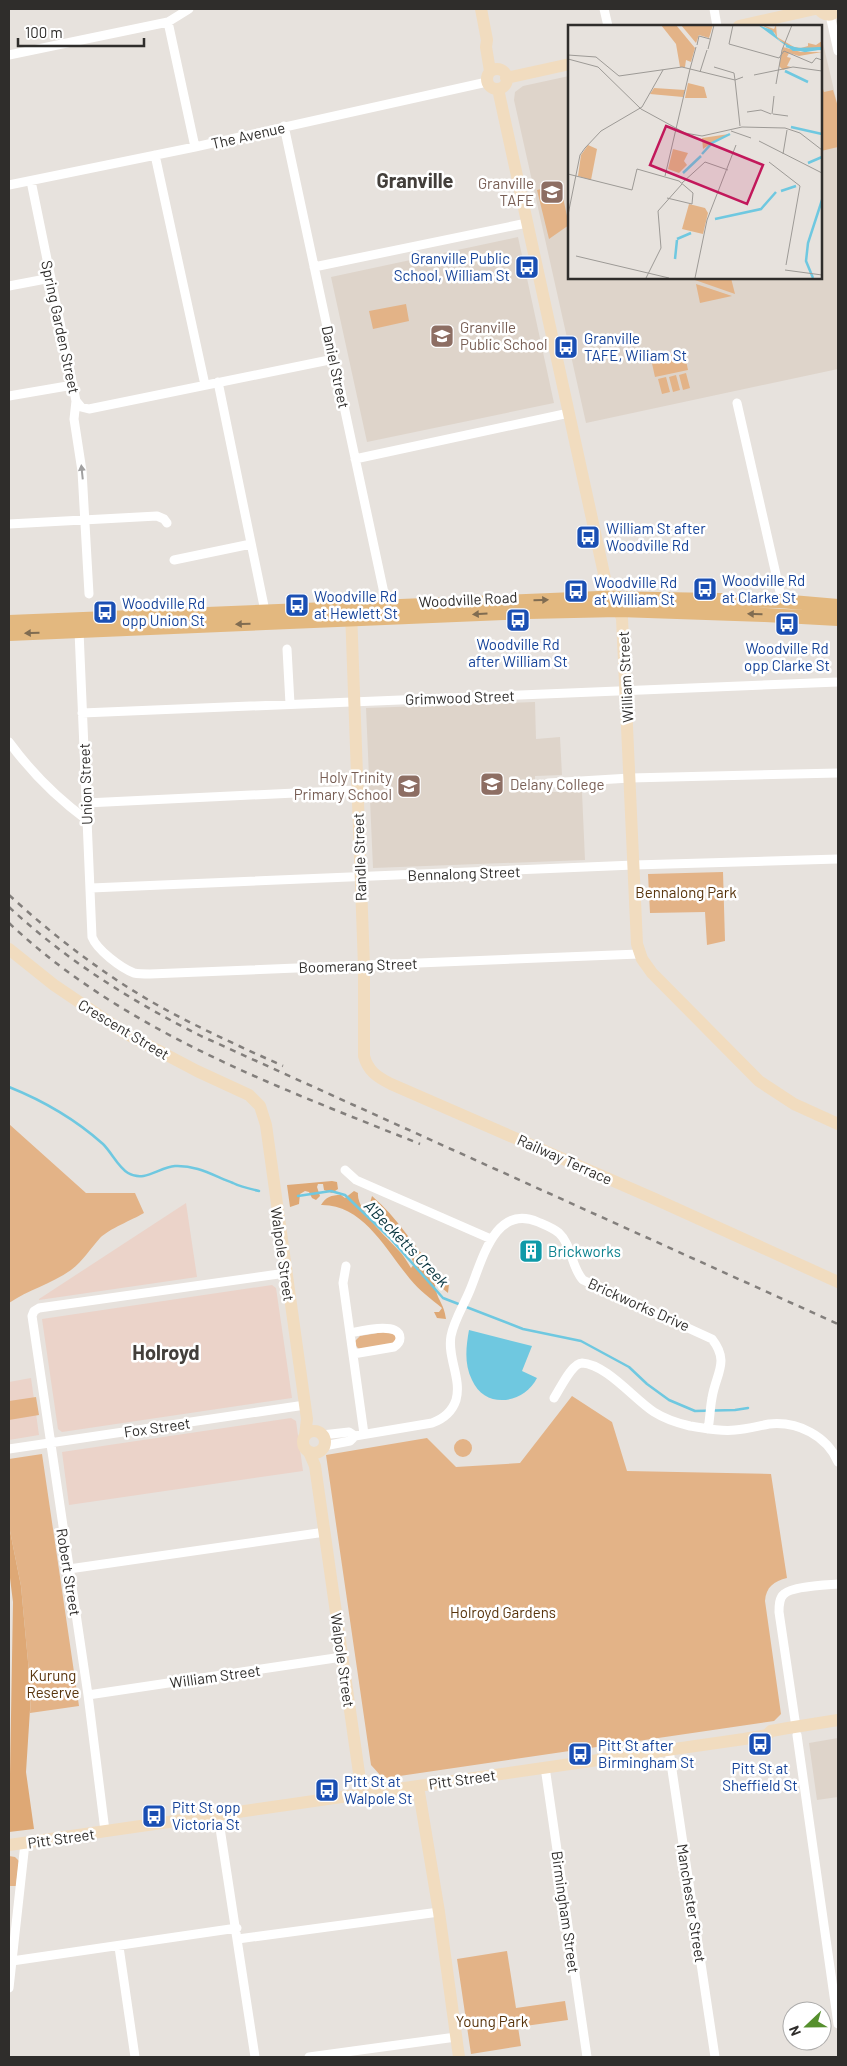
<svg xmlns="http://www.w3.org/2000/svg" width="847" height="2066" viewBox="0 0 847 2066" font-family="Barlow,sans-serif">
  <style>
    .built { fill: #ded4ca }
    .industrial { fill: #ebd3c9 }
    .green { fill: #e3b387 }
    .forest { fill: #dea875 }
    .water { fill: #6fc8e0 }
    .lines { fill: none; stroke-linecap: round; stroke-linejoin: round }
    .stream { stroke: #6fc8e0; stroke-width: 2.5 }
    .street { stroke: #fff; stroke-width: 9 }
    .secondary { stroke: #f1dcbf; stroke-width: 12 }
    .primary { stroke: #e3b87f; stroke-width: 14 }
    .rail { stroke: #837f7c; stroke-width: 2.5; stroke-dasharray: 6 6; stroke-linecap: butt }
    .oneway { fill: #a1a0a0 }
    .oneway2 { fill: #806c51 }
    .labels { text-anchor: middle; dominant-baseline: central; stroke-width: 5; stroke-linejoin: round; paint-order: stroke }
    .street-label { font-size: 15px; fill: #2f2d2b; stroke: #fff }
    .education-label { font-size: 15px; fill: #785e54; stroke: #fff; text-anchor: end }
    .transit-label { font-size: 15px; fill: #164399; stroke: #fff; text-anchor: start }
    .park-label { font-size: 15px; fill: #58340c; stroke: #fff }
    .culture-label { font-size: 15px; fill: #0d838f; stroke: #fff; text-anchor: start }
    .water-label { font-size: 16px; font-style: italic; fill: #04313b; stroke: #fff }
    .district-label { font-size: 20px; font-weight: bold; fill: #433f3b; stroke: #fff }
    .inset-river { fill: none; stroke: #6fc8e0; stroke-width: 2.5 }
    .inset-road { fill: none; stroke: #9d9a96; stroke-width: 1 }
    .view { fill: #c2185b; fill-opacity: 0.15; stroke: #c2185b; stroke-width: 2.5 }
    .inset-edge { fill: none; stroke: #2f2d2b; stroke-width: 2.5 }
  </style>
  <rect width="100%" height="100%" fill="#e7e2dd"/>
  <path class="built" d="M821 35 838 107V369L586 423 514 100 515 92 523 86 569 76 570 278H821Z
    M518 237 554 403 367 442 331 277Z
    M535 702 536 739 560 737 562 775 535 776V792H582L585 860 373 868 366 708Z
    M838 1738V1797L817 1800 809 1743Z"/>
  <path class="industrial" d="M186 1203 197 1277 39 1300V1299Z
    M272 1285 276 1288 292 1398 62 1432 58 1429 42 1319Z
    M31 1378 39 1435 9 1440V1382Z
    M291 1418 296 1421 303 1471 69 1505 62 1452Z"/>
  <path class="green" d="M821 83 824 92 833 90 838 107V147L821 151Z
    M560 184 569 225 549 239 537 190Z
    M695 278H731L735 294 695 280Z
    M696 284 732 296 700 303Z
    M406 304 409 321 373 329 369 311Z
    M684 351 688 370 655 377 651 359Z
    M686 373 690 388 683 390 679 375Z
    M676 375 680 390 673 392 669 377Z
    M666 377 670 392 662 394 658 379Z
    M723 872 725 941 707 945 705 912 650 913 648 874Z
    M9 1124 86 1193H135L144 1213C132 1220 109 1229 100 1238 90 1249 83 1261 71 1270 51 1284 28 1290 9 1303Z
    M390 1331 397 1337 393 1344 359 1349 356 1346 355 1341 360 1336Z
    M572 1396 612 1422 627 1471 771 1474 787 1578C774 1581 766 1587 765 1601L781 1714 774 1721 386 1778 381 1776 371 1765 326 1455 427 1438 456 1467 520 1463Z
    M36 1397 39 1415 9 1420V1401Z
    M454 1448a9 9 0 1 1 18 0a9 9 0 1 1-18 0Z
    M42 1454 79 1706 30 1713 31 1694 21 1586 9 1526V1459Z
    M9 1856 15 1857 19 1861 16 1886H10L9 1899Z
    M507 1951 516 2008 565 2001 568 2020 518 2027 521 2046 471 2054 457 1959Z"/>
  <path class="forest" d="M332 1181 337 1182 338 1189 332 1193 324 1190 323 1184H318L317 1187 320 1196 316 1200 312 1198 309 1192 305 1191 300 1194 299 1204 290 1207 287 1185Z
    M354 1191 358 1193C356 1211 390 1240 402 1254 405 1258 408 1263 411 1268L414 1264 406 1246 387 1231 380 1217 374 1216 368 1210 372 1196C401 1220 420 1258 449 1284L448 1293 437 1284 435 1286C437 1300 444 1303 446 1319L437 1318 434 1312H439L442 1308C431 1299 419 1290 410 1279 386 1250 363 1204 321 1205 326 1197 331 1195 341 1195L345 1198Z
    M9 1526 21 1586 31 1694 26 1772 34 1829 9 1832 13 1602 9 1570Z"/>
  <path class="water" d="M469 1330 532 1346 522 1371 537 1378C524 1404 485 1410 472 1380 464 1364 466 1347 469 1330Z"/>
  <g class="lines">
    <path class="stream" d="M9 1087C44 1101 75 1119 103 1144 112 1153 118 1167 128 1173 145 1183 159 1167 175 1166 197 1165 214 1176 233 1183 241 1187 250 1189 259 1191
      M298 1196 331 1191 345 1195 390 1238 443 1298 523 1329 581 1341 629 1367 647 1384 669 1400 695 1411 735 1410 748 1408"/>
    <path class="street" d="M604 9 608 26
      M714 9 717 26
      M830 15 838 51
      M168 22 195 147
      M9 55 168 22 189 9
      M284 126 387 607
      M155 155 205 385
      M31 181 76 401 74 419 82 471 89 594
      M9 185 195 147 487 82
      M314 267 527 223
      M9 286 51 278
      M218 382 265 611
      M9 396 73 385
      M76 401 81 407 89 409 334 359
      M737 403 780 592V601
      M355 459 569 413
      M9 524 157 516 164 519 167 523
      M174 560 251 544
      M79 631 92 937C97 950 121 968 134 973 139 974 145 974 150 974L639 954
      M287 649 290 704
      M82 713 838 682
      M9 742C31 772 57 798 87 820
      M548 783 630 778 838 773
      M86 803 357 790
      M91 888 634 865 838 859
      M345 1170 356 1180 491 1239
      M346 1266 343 1283 364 1434
      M350 1333C361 1331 400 1321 400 1338 400 1342 397 1345 394 1347L353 1354
      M554 1398C560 1389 572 1363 582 1363 606 1364 635 1400 654 1412 665 1419 677 1423 690 1426 705 1428 720 1432 735 1430 747 1429 758 1426 769 1424 798 1421 827 1436 838 1462
      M322 1435 349 1432 355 1436
      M324 1446 350 1441 355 1436 432 1423C443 1419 452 1412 456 1400 462 1379 447 1357 451 1336 454 1320 464 1305 470 1290 482 1261 495 1203 538 1222 545 1225 553 1228 559 1233 572 1245 571 1267 583 1280L712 1339C730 1362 716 1373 712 1398 710 1408 710 1419 708 1429
      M9 1449 305 1405
      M69 1569 325 1532
      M88 1695 342 1657
      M796 1727 779 1612C779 1606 779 1598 784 1594 792 1586 827 1585 838 1584
      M797 1735 838 2024
      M669 1750 715 2057
      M545 1767 587 2057
      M218 1815 255 2057
      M105 1831 88 1695 32 1316 34 1311 39 1308 286 1273
      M238 1939 439 1912
      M119 1947 135 2057
      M12 1961 237 1928
      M9 1988 25 1843
      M309 2057 456 2037"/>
    <path class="secondary" d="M481 9 487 40 486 47 490 71
      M819 9C824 16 832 17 837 9
      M739 26 815 9
      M487 79a10 10 0 1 1 20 0a10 10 0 1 1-20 0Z
      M506 78 570 64
      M498 89 606 583 622 618 637 944 642 959 652 973 759 1081 794 1104 838 1124
      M351 611 364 966V1056C368 1071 377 1077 391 1084L655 1199 838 1282
      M9 949 54 985 125 1033 197 1071 249 1095 260 1106 266 1125 307 1419 305 1436
      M303 1442a11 11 0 1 1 22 0a11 11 0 1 1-22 0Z
      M309 1452 315 1466 362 1794
      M418 1786 439 1912 459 2057
      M9 1845 744 1739 767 1735 771 1731 788 1728 838 1720"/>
    <path class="primary" d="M9 622 599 598 780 601 838 606
      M9 634 528 612 619 610 765 615 838 619"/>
    <path class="rail" d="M9 895C55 937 104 975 159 1006 199 1028 241 1047 283 1066
      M9 907C66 960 131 1001 201 1036L838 1324
      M9 923C125 1032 276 1086 420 1144"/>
  </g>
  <defs><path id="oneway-solid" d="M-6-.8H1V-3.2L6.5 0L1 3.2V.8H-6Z" transform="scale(1.25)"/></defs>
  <use class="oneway" href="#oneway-solid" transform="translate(82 472) rotate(-96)"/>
  <g class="oneway2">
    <use href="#oneway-solid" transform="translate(541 600) rotate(-2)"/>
    <use href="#oneway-solid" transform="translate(480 614) rotate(177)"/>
    <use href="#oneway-solid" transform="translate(755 614) rotate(-178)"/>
    <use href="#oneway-solid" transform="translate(243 624) rotate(178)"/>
    <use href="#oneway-solid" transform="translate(32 633) rotate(178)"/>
  </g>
  <defs>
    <g id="university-square" transform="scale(1.25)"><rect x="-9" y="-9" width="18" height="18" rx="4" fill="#8d6e63" stroke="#fff"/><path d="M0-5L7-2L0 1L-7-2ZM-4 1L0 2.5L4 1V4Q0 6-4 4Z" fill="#fff"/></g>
    <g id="bus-square" transform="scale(1.25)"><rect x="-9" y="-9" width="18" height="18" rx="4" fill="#1a4fb4" stroke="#fff"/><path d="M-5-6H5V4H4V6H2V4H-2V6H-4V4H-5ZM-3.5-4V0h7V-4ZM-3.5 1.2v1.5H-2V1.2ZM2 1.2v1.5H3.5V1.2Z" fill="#fff"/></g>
    <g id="school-square" transform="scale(1.25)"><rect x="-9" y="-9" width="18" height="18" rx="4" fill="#8d6e63" stroke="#fff"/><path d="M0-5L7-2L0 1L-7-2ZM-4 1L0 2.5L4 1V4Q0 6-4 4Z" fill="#fff"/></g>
    <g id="building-square" transform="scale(1.25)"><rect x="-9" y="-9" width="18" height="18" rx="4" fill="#0f9aa8" stroke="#fff"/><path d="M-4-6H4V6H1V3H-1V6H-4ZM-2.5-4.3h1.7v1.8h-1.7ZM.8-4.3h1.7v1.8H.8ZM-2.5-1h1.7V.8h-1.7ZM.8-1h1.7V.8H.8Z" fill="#fff"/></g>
  </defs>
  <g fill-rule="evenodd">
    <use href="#university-square" x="552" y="192"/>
    <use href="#bus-square" x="527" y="267"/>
    <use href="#school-square" x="442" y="336"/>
    <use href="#bus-square" x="566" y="347"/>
    <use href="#bus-square" x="588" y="537"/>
    <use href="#bus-square" x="705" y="589"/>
    <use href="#bus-square" x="576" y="591"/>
    <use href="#bus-square" x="297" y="605"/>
    <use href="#bus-square" x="105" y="612"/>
    <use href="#bus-square" x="518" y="620"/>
    <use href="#bus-square" x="787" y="624"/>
    <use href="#school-square" x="492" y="784"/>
    <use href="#school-square" x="409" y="786"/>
    <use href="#building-square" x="531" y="1251"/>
    <use href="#bus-square" x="760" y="1744"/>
    <use href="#bus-square" x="580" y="1754"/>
    <use href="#bus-square" x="327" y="1790"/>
    <use href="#bus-square" x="154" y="1816"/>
  </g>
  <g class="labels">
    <g class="street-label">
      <text transform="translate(248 135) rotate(-13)">The Avenue</text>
      <text transform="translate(61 327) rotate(78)">Spring Garden Street</text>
      <text transform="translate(336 367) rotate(78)">Daniel Street</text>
      <text transform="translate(468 599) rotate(-3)">Woodville Road</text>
      <text transform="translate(625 677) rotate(-93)">William Street</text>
      <text transform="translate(460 697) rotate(-2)">Grimwood Street</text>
      <text transform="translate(85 784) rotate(-92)">Union Street</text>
      <text transform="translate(359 857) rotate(-92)">Randle Street</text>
      <text transform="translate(464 873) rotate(-2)">Bennalong Street</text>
      <text transform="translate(358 965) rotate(-2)">Boomerang Street</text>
      <text transform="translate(124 1029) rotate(31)">Crescent Street</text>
      <text transform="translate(565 1159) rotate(24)">Railway Terrace</text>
      <text transform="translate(283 1254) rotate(82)">Walpole Street</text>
      <text transform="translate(639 1304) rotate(24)">Brickworks Drive</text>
      <text transform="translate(157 1427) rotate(-8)">Fox Street</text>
      <text transform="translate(69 1572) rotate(81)">Robert Street</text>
      <text transform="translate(343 1660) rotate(82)">Walpole Street</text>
      <text transform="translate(215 1676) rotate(-8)">William Street</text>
      <text transform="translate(462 1779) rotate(-8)">Pitt Street</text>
      <text transform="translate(61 1838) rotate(-8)">Pitt Street</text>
      <text transform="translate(692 1903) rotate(81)">Manchester Street</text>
      <text transform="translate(566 1912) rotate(82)">Birmingham Street</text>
    </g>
    <g class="education-label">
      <text x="534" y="183">Granville<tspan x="534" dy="17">TAFE</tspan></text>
      <text x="460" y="327" text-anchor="start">Granville<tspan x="460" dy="17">Public School</tspan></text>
      <text x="392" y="777">Holy Trinity<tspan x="392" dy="17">Primary School</tspan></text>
      <text x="510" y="784" text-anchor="start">Delany College</text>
    </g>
    <g class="transit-label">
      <text x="510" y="258" text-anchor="end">Granville Public<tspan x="510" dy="17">School, William St</tspan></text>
      <text x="584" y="338">Granville<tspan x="584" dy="17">TAFE, Wiliam St</tspan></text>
      <text x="606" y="528">William St after<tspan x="606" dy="17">Woodville Rd</tspan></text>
      <text x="722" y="580">Woodville Rd<tspan x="722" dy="17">at Clarke St</tspan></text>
      <text x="594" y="582">Woodville Rd<tspan x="594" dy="17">at William St</tspan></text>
      <text x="314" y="596">Woodville Rd<tspan x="314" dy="17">at Hewlett St</tspan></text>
      <text x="122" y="603">Woodville Rd<tspan x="122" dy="17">opp Union St</tspan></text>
      <text x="518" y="644" text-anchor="middle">Woodville Rd<tspan x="518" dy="17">after William St</tspan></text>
      <text x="787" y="648" text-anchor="middle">Woodville Rd<tspan x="787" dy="17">opp Clarke St</tspan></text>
      <text x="598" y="1745">Pitt St after<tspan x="598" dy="17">Birmingham St</tspan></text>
      <text x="760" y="1768" text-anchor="middle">Pitt St at<tspan x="760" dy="17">Sheffield St</tspan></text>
      <text x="344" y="1781">Pitt St at<tspan x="344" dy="17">Walpole St</tspan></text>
      <text x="172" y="1807">Pitt St opp<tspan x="172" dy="17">Victoria St</tspan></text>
    </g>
    <g class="park-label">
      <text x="686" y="892">Bennalong Park</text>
      <text x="503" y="1612">Holroyd Gardens</text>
      <text x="53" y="1675">Kurung<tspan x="53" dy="17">Reserve</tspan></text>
      <text x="492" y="2021">Young Park</text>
    </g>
    <g class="culture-label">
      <text x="548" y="1251">Brickworks</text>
    </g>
    <g class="water-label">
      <text transform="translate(407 1243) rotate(46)">A'Becketts Creek</text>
    </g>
    <g class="district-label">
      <text x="415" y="180">Granville</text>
      <text x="166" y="1352">Holroyd</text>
    </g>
  </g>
  <g transform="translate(568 25)">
    <rect width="254" height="254" fill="#e7e2dd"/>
    <path d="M93 0H108L127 23 123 37 118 35 117 42H112L108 19ZM113 0H145L141 13 131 10 128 18ZM194 0 206 4 208 0 209 12 226 22 233 23 240 21V18L248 20 254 16V22L240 25 226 23 215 18 208 12 207 8ZM215 22 233 27H254L231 31 221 28 219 32 223 33 219 41 223 42 215 45 211 41ZM120 58 136 62 139 73H117ZM86 63 117 65 115 72 82 69ZM161 109 145 117 135 124 134 113ZM20 120 29 124 23 155 10 151 13 130ZM105 124 120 128 116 136 119 140 111 148 100 144ZM121 179 137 183 140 188 135 209 114 204Z" fill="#e3b387"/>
    <path d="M190 0 204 5 211 15 226 23 254 22V25L225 26Z" fill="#6fc8e0"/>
    <path class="inset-river" d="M218 21 237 26 254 23M217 46 240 57M223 102 254 109M134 129 144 118 162 109M240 138 254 132M115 148 133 131M213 166 228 161M147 194 193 184 208 167M109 214 123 208M107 234 109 215M245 253 238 236 240 218 254 175"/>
    <path class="inset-road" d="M165 0 161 19 211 33 216 26 244 38 248 33 254 35M129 20 131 11 142 14M140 24 146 0M0 30 28 32 51 51 114 42 167 55 172 101M0 34 30 42 73 84 117 108 134 111 174 102 217 103 232 108 254 125M146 42 166 48 167 55 175 52M122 44 128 22M132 47 139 25M186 50 225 42 254 46M208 59 214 25 224 0M179 87 193 85 203 89M204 89 206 71M205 89 220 91M163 106 183 113M191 116 254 148M215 129 219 105M201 137 232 161 218 240M0 149 64 165 69 144 111 156 125 168 124 179M97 151 122 44M114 158 137 137 160 145M99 173 124 179M0 190 12 130 17 123 33 106 74 82 95 45M8 231 101 253M217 245 254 250M78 253 93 223 90 186 114 159M127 253 139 195 168 120"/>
    <path class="view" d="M98 101 195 140 179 179 82 140Z"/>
    <rect width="254" height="254" class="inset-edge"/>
  </g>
  <rect width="847" height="2066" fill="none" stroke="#2f2d2b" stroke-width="20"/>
  <g transform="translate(807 2026) rotate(248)"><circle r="24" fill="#ffffff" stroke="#acabaa"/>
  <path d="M0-4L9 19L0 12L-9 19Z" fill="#558f2d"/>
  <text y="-8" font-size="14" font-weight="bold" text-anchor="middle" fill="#2f2d2b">N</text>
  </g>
  <path d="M18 38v8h126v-8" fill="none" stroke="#2f2d2b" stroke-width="2.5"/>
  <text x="25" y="38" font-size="15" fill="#2f2d2b" stroke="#ffffff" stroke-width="4" paint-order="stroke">100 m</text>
</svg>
